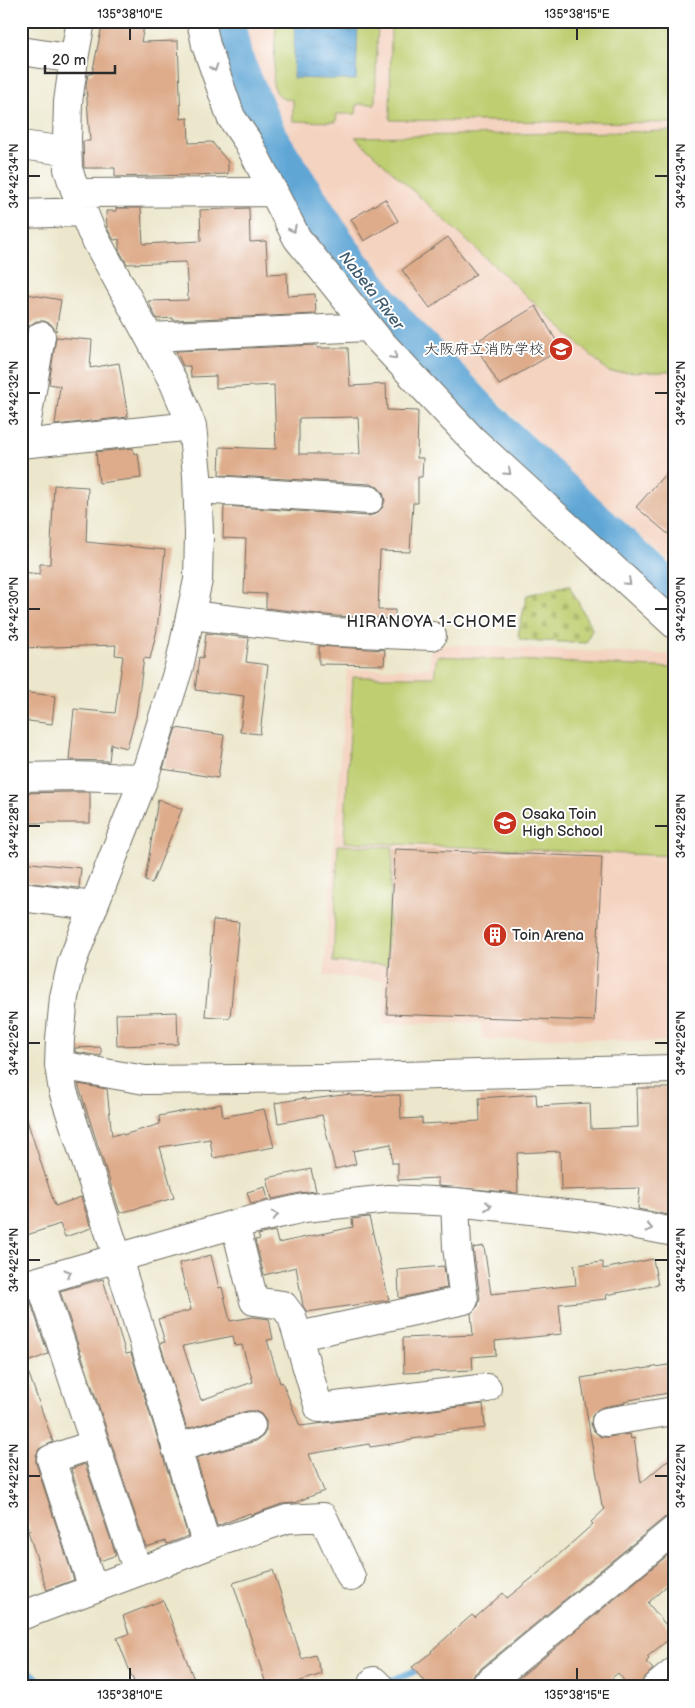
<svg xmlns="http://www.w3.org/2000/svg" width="695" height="1708" viewBox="0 0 695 1708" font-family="'Balsamiq Sans','Klee One',sans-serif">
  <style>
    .built { fill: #f4d3c0 }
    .cemetery { fill: url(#cemetery-stones); stroke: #747c4e }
    .pitch { fill: #bece70; stroke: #747c4e }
    .water { fill: url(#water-ripples); stroke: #456880 }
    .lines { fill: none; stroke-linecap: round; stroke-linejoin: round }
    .stream { stroke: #5fa6d5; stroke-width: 7 }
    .river { stroke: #5fa6d5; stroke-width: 42 }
    .building { fill: #deac8b; fill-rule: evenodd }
    .minor-casing { stroke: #6f6d63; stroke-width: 30 }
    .minor { stroke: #fff; stroke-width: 28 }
    .oneway { stroke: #a0a0a0 }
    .ticks { fill: none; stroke: #2b2b2b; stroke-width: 2 }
    .labels { text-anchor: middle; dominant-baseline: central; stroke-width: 4; stroke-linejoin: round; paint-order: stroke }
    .poi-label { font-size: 15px; fill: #2b2b2b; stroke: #fff; text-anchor: start }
    .water-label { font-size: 16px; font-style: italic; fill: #405c6f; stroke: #fff }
    .neighbourhood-label { font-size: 16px; letter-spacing: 1px; fill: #2b2b2b; stroke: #fff }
    .neatline { fill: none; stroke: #2b2b2b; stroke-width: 2 }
    .ticks-label { font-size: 12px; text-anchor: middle; fill: #2b2b2b }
  </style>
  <defs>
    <pattern id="cemetery-stones" width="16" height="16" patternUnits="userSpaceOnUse" patternTransform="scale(1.25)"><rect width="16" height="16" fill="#bece70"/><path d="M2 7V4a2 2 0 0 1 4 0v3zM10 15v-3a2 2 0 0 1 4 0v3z" fill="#a3b161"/></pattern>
    <pattern id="water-ripples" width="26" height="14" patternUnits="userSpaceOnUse" patternTransform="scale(1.25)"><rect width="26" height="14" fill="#5fa6d5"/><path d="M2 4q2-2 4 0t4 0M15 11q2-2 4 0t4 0" fill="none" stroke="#4f87ad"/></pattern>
  </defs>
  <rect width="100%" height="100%" fill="#fff"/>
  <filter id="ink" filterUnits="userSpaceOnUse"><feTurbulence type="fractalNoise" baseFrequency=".02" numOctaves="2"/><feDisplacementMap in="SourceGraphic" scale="10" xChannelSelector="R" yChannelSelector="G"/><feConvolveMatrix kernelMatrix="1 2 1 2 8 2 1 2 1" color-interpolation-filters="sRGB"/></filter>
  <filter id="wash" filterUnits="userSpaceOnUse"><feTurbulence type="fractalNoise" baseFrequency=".0096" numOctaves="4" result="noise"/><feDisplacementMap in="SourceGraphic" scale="20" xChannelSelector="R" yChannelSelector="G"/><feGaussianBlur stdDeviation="1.12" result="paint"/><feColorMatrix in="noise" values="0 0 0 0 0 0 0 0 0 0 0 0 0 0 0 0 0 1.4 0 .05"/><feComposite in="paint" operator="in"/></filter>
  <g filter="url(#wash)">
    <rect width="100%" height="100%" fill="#ece7cc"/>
    <path class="built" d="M238 21H674V567L547 451 347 247 297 170 264 108Z
      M431 644 674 655V1041L649 1042 569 1038 482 1040 481 1023 383 1024 384 980 324 976 347 670 429 668Z"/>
    <path class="cemetery" d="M569 585 592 629 586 643 521 640 518 635 527 595Z"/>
    <path class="pitch" d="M276 21H378L375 104H357L356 114H337L336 122 293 121V100L283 99 277 93 273 85Z
      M391 21H669L674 25V123L390 120Z
      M674 131V371L609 372 355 137Z
      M437 656 674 668V856L344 842 353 677H434Z
      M338 845 393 847 387 965 333 962Z"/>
    <path class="water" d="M295 21H358L356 80 293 78Z"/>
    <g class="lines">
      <path class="stream" d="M21 1664 39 1680 42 1687
        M383 1684 420 1669"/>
      <path class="river" d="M224 21 231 57 267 139 337 249 395 324 497 432 674 597"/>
    </g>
    <g id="blocks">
      <path class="building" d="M103 21H145L141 42 178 41 181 119 188 118 189 143 212 142 228 162V174L115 177V168H84L83 141H90L86 85 88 74H92Z
        M385 199 398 221 364 241 351 219Z
        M116 208H141L143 244 201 241 200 210 249 208 250 242 266 241 268 274 287 273 288 296 315 294 316 314 173 320V318L157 319 148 301 188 300 186 262 127 264 119 250V239L114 240 107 228 106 211H116Z
        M448 237 476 274 430 308 402 270Z
        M21 293 61 300 56 331 51 324 44 321H36L29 326 26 333 21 359Z
        M536 306 561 349 499 385 474 343Z
        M56 337 92 340 90 368 119 363 128 417 55 425 60 386 49 384Z
        M317 345V348H348L350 386 386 384 387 410 418 411 417 458H423L422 477H418V503H413L410 552 380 551 378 610H395V619L336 616 266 608V594L244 593 246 539 223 538 224 506 368 516 376 514 382 508 385 501 383 493 378 487 370 484 219 475 220 447 276 449 274 385 216 388V376L191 377 190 366H183L176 351ZM358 417 360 454H299V418Z
        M133 448 134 454 138 453 141 478 99 483 96 452Z
        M674 464V539L636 507Z
        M54 485 88 487 86 542 165 550 157 630 150 659 144 658 136 715 127 748 111 744 109 761 69 760 74 709 115 713 123 656 115 655 116 645 21 648V572L40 574V564H50Z
        M206 633 249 638 246 662 268 665 260 734 240 732 244 696 195 690 199 657 203 658Z
        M319 646 385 650 384 665 319 664Z
        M21 692 55 696 52 724 21 720Z
        M176 728 224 735 218 778 163 769Z
        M70 792H90V823H21V793Z
        M158 799 182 809 152 883 145 881Z
        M395 849 602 857 594 1021 387 1014Z
        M21 862 81 868 79 888 21 882Z
        M213 920 239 922 230 1018 205 1016Z
        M177 1012 178 1044 117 1046 116 1014Z
        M101 1047V1056L75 1052V1048Z
        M78 1084 107 1089 112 1136 122 1133 123 1135 160 1124 159 1116 221 1104 223 1117 264 1109 274 1147 213 1158 210 1139 160 1147 174 1198 120 1213Z
        M637 1088H674V1216L638 1209 640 1188 561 1190 560 1151 517 1153 518 1193 438 1186V1178L398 1180V1163H392L391 1144 353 1151 356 1164 335 1169 322 1115 278 1123 275 1103 305 1098V1100L350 1094 351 1096 400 1095 401 1119 422 1118V1124L480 1121 479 1098 536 1094 537 1106 590 1103 591 1129 638 1127Z
        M25 1114 55 1206 81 1197 91 1228 65 1237 60 1224 21 1237V1115Z
        M311 1169 316 1191 300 1193 272 1199 267 1178Z
        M265 1187 268 1200 251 1204 247 1192Z
        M369 1217 389 1300 307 1312 303 1306 296 1267 264 1275 255 1240 260 1239 258 1235 275 1231 278 1243 353 1227 352 1219Z
        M484 1246 491 1294 576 1285 574 1265 603 1262V1269L653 1259 658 1285 606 1295 607 1299 559 1304 562 1334 495 1341 496 1355 472 1357 473 1370 404 1373 403 1338 473 1335 471 1313 478 1306 480 1298 473 1248Z
        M211 1255 219 1288 222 1287 230 1321 253 1317 269 1319 273 1339 267 1340 280 1383 282 1382 300 1426 483 1404 485 1428 434 1434V1436L412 1439V1440L391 1444 370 1447 369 1444 309 1454 324 1491 294 1503 282 1504 251 1515 250 1513 217 1526 196 1458 256 1441 263 1436 266 1430V1421L261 1414 255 1411H247L187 1429 160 1343 165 1342 158 1319 191 1310 179 1263ZM233 1336 235 1346 242 1345 253 1382 201 1400 183 1346Z
        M444 1266 447 1288 399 1298 398 1270Z
        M103 1279 126 1354 131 1353 188 1536 167 1544 166 1541 146 1547 60 1291Z
        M30 1300 48 1354 25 1363 53 1442 39 1449 36 1456V1463L74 1580 47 1590 28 1531 30 1530 21 1503V1301Z
        M674 1364V1392L624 1401 625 1403 603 1407 597 1410 592 1416 591 1424 594 1431 601 1437H608L630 1434 631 1439 634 1438 641 1483 674 1455V1515L664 1518 473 1675 469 1681 468 1687H429L412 1667 432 1652 431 1651 472 1615 475 1618 503 1593 507 1598 536 1575 593 1524 591 1522 605 1509 602 1506 581 1378 642 1368V1369Z
        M85 1464 116 1555 100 1561 71 1469Z
        M674 1550V1579L648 1603 674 1635 647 1657 649 1659 646 1662 653 1669 642 1681 641 1687H629L618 1673 601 1687H508Z
        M273 1570 302 1659 315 1655 322 1674 283 1687H267L233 1583Z
        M163 1600 197 1687H136L117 1638 129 1634 123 1616Z"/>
    </g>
  </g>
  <g filter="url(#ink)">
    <use href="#blocks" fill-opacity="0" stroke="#6f6d63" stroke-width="1"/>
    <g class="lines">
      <g class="minor-casing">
        <path id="minor" d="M81 21 74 59 68 102 67 140 68 169 76 193 91 231 174 383 192 426 197 475 199 534 198 580 179 667 144 778 72 962 64 997 60 1039 59 1065 63 1091 118 1259 207 1546
          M201 21 206 45 231 117 248 142 297 238 378 339 472 439 674 624
          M21 51 74 59
          M21 145 67 151
          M76 193 274 192
          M21 214 83 212
          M150 337 368 327
          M21 444 192 426
          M23 444 41 336
          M198 489 369 500
          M191 615 335 632 432 636
          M21 777 70 776 144 778
          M21 897 93 906
          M59 1065 145 1080 325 1078 674 1069
          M235 1224 254 1301 283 1305 292 1317 319 1408 487 1388
          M40 1281 138 1572
          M21 1286 235 1224 304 1208 389 1199 455 1202 595 1217 674 1232
          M299 1336 464 1300 457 1247 455 1202
          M606 1422 674 1411
          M176 1448 251 1426
          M93 1589 51 1459 95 1444
          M21 1616 207 1546 287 1519 323 1517 351 1577
          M374 1681 380 1687
          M483 1687 674 1530
          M656 1687 674 1672"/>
      </g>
      <use href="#minor" class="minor"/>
    </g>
    <defs><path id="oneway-chevron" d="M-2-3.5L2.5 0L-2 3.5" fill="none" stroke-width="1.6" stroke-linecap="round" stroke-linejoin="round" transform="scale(1.25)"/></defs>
    <g class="oneway">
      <use href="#oneway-chevron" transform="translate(214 68) rotate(71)"/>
      <use href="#oneway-chevron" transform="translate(293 229) rotate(63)"/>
      <use href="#oneway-chevron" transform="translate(394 356) rotate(47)"/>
      <use href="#oneway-chevron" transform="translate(508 472) rotate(42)"/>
      <use href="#oneway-chevron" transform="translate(628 582) rotate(42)"/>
      <use href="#oneway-chevron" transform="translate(488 1206) rotate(6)"/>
      <use href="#oneway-chevron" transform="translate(275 1215) rotate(-13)"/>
      <use href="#oneway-chevron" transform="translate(649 1228) rotate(11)"/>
      <use href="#oneway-chevron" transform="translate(68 1273) rotate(-16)"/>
    </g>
  </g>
  <path class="ticks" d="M130 28V40M577 28V40M28 176H40M655 176H668M28 393H40M655 393H668M28 609H40M655 609H668M28 826H40M655 826H668M28 1043H40M655 1043H668M28 1260H40M655 1260H668M28 1476H40M655 1476H668M130 1668V1680M577 1668V1680"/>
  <defs>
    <g id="school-disc" transform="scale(1.25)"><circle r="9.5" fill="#c8321e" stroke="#fff"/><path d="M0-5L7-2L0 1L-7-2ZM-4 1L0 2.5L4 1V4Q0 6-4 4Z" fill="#fff"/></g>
    <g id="building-disc" transform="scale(1.25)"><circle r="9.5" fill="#c8321e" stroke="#fff"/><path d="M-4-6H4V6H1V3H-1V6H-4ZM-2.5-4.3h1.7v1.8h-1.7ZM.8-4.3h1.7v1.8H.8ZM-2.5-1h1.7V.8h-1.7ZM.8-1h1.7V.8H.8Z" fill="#fff"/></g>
  </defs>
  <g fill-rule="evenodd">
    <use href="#school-disc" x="561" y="349"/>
    <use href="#school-disc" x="505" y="823"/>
    <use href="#building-disc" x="495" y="935"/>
  </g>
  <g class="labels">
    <g class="poi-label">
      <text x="544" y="349" text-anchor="end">大阪府立消防学校</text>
      <text x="522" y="814">Osaka Toin<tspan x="522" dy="17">High School</tspan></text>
      <text x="512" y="935">Toin Arena</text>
    </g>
    <g class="water-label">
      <text transform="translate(371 291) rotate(52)">Nabeta River</text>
    </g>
    <g class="neighbourhood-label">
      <text x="432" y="622">HIRANOYA 1-CHOME</text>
    </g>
  </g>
  <rect width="695" height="1708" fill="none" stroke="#fff" stroke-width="55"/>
  <path d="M45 65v8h70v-8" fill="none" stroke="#2b2b2b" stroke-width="2.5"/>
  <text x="52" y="65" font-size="15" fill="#2b2b2b" stroke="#ffffff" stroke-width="4" paint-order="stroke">20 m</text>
  <rect x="28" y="28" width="640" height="1652" class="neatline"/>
  <g class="ticks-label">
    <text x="130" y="18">135°38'10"E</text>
    <text x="577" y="18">135°38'15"E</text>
    <text transform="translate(14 176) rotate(-90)" y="4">34°42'34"N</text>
    <text transform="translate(681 176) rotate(-90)" y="4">34°42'34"N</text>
    <text transform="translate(14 393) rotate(-90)" y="4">34°42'32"N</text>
    <text transform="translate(681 393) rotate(-90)" y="4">34°42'32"N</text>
    <text transform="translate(14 609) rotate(-90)" y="4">34°42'30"N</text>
    <text transform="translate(681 609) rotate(-90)" y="4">34°42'30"N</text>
    <text transform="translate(14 826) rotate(-90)" y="4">34°42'28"N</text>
    <text transform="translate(681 826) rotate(-90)" y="4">34°42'28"N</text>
    <text transform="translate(14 1043) rotate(-90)" y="4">34°42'26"N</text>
    <text transform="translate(681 1043) rotate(-90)" y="4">34°42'26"N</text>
    <text transform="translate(14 1260) rotate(-90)" y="4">34°42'24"N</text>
    <text transform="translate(681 1260) rotate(-90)" y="4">34°42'24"N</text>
    <text transform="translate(14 1476) rotate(-90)" y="4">34°42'22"N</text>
    <text transform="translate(681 1476) rotate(-90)" y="4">34°42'22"N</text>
    <text x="130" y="1699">135°38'10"E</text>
    <text x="577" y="1699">135°38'15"E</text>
  </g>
</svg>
